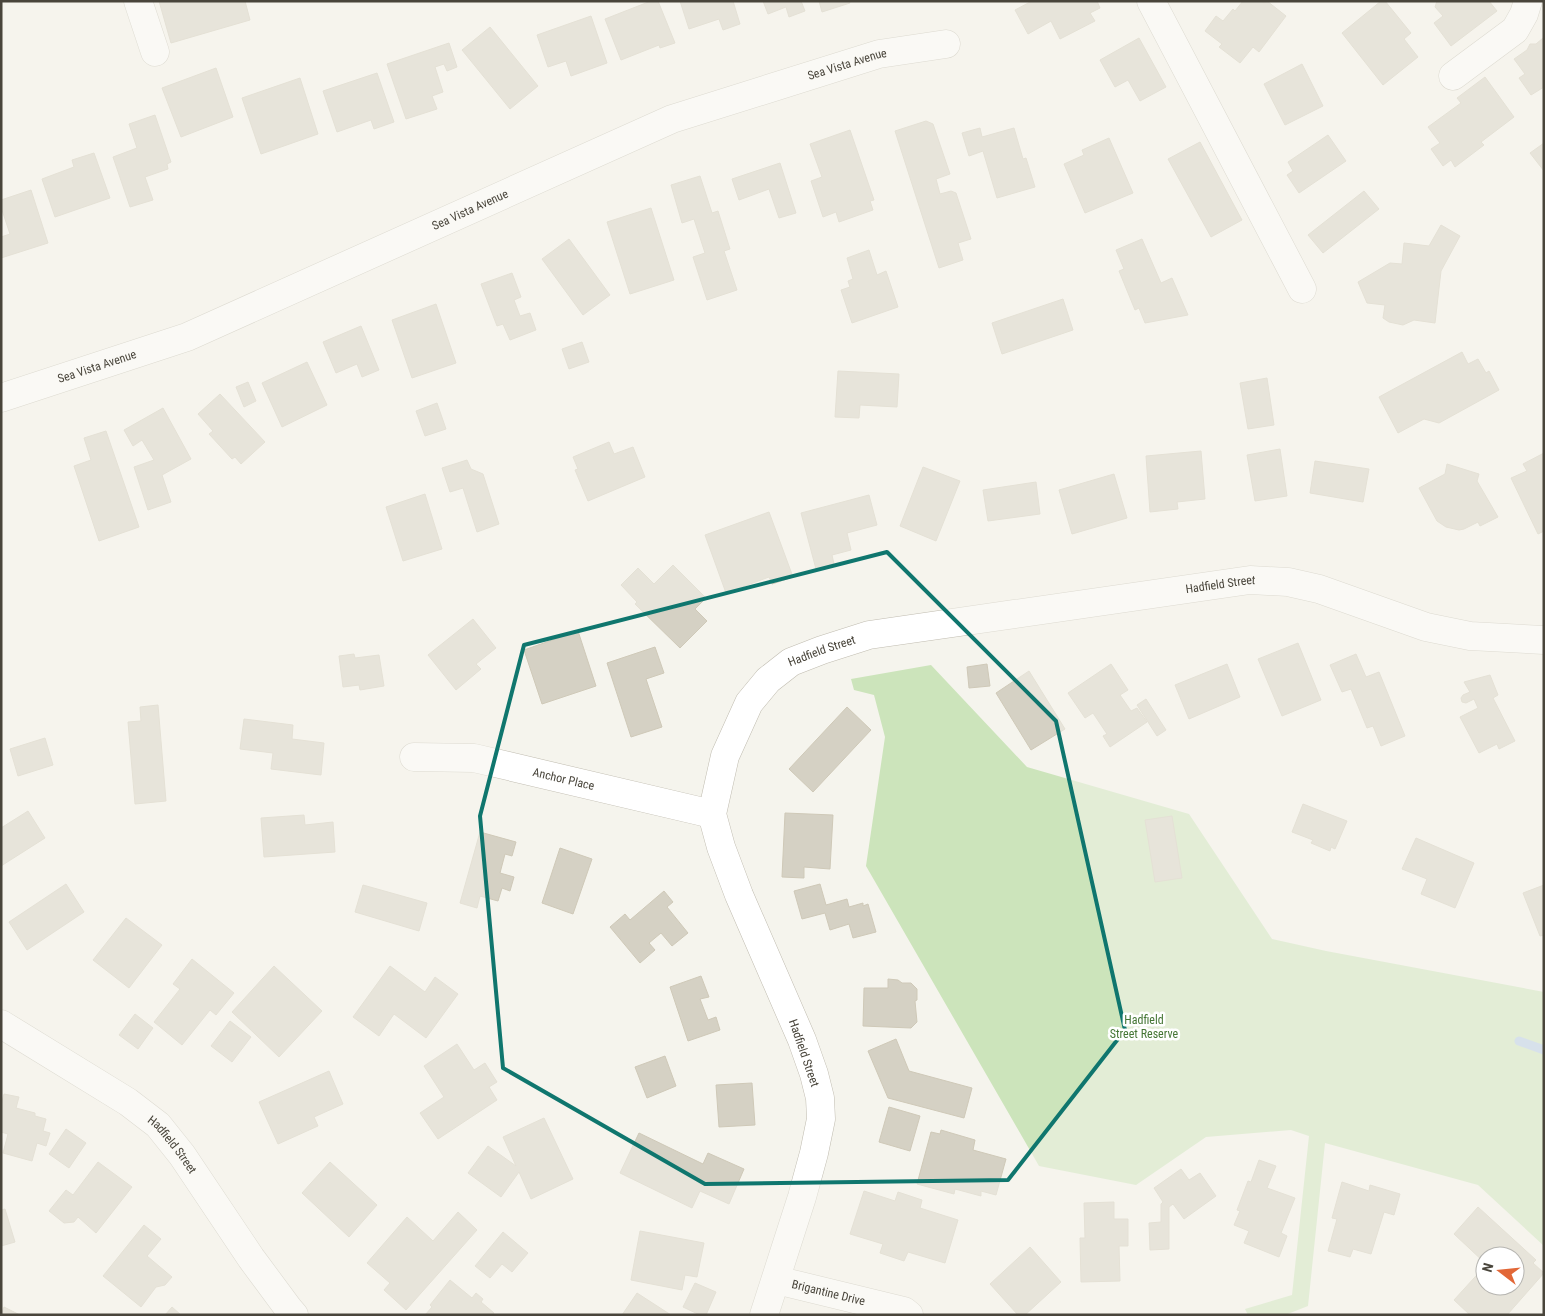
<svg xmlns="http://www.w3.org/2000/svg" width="1545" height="1316" viewBox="0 0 1545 1316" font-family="'Roboto Condensed',sans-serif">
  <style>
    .green { fill: #cce4bb }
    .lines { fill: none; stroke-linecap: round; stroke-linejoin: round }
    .stream { stroke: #b2cbe9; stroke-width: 9 }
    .building { fill: #d5d1c4; stroke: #cfc9b8 }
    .minor-casing { stroke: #c0bcb0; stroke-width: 29 }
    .minor { stroke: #fff; stroke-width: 28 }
    .marked { fill: none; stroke: #0f766e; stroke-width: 4; stroke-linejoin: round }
    .labels { text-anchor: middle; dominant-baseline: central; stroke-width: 5; stroke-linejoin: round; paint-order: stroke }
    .street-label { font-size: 12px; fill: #49453b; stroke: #fff }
    .park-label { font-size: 12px; fill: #447534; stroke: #fff }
  </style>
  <rect width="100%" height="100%" fill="#f5f4ed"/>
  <path class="green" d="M931 665 1027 767 1189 814 1272 939 1326 951 1544 992V1246L1478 1185 1325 1143 1308 1306 1285 1315H1248L1245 1309 1292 1295 1309 1136 1291 1130 1206 1137 1136 1185 1039 1166 866 866 885 737 874 695 854 690 851 679Z"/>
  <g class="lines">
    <path class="stream" d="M1519 1041 1544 1050"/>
  </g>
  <path class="building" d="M159 1H245L250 20 171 43Z
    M651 1H658L675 43 660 48 659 45 621 60 605 19Z
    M680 1H733L740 24 723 30 719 19 689 29Z
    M763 1H801L805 11 789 17 786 7 768 14Z
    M819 1H849L850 3 822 12Z
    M1032 1H1097L1100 8 1090 13 1095 21 1060 39 1051 21 1028 34 1015 10Z
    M1243 1H1261L1264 3 1267 1 1286 16 1259 52 1253 47 1240 63 1219 47 1222 44 1205 31 1216 16 1223 21 1233 9 1235 11Z
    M1381 1H1385L1411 33 1404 39 1418 57 1383 85 1342 33Z
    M1437 1H1489L1497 11 1451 46 1434 23 1443 16 1435 7Z
    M591 16 607 63 571 76 566 61 548 67 537 35Z
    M490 27 538 86 510 109 462 50Z
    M1139 38 1166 87 1140 101 1128 80 1115 87 1100 60Z
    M1543 38 1544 87 1531 95 1519 78 1525 74 1514 59 1527 50 1530 44H1536Z
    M449 43 457 67 447 71 444 64 435 67 443 92 432 96 437 109 406 119 387 64Z
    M1302 64 1323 106 1285 125 1264 84Z
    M216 68 233 117 181 137 162 88Z
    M377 73 394 122 374 129 371 120 337 132 323 91Z
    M1485 77 1514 117 1481 142 1484 145 1455 167 1451 160 1443 166 1431 149 1440 143 1428 127 1461 103 1457 98Z
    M300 78 318 134 261 154 242 98Z
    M155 115 171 162 167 164 168 169 145 177 153 200 130 207 113 157 137 148 129 124Z
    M926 121 933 124 950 174 936 179 940 194 951 191 956 193 971 239 958 243 963 260 939 268 895 131Z
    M980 128 982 137 1014 128 1023 159 1026 158 1035 187 997 198 983 151 969 156 962 133Z
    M850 130 874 200 870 201 873 210 839 222 836 212 823 217 811 181 822 177 810 144Z
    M1328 135 1346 161 1299 193 1287 175 1293 171 1288 162Z
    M1109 138 1133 193 1085 213 1064 164 1084 155 1082 150Z
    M1200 142 1242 220 1211 237 1168 159Z
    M1544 143V171L1530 153Z
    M94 153 110 198 55 217 42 179 74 167 72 160Z
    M780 163 796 213 779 218 769 189 739 200 732 179Z
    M700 176 712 213 718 211 730 249 724 251 737 290 707 300 693 257 705 253 694 219 682 223 671 185Z
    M31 190 48 243 1 258V237L10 234 1 207V200Z
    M1364 191 1379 209 1323 253 1308 235Z
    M651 208 674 280 630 294 607 222Z
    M1441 225 1460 236 1441 271 1435 323 1414 320 1403 325 1389 322 1383 318 1385 305 1367 303 1358 282 1390 263 1402 264 1404 243 1429 246Z
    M569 239 610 295 583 315 542 259Z
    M1142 239 1161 283 1172 278 1188 315 1145 323 1139 308 1135 310 1119 271 1124 269 1116 250Z
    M869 250 877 275 886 271 898 307 852 323 841 290 850 287 848 281 853 279 847 258Z
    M512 273 521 297 514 300 520 316 530 313 536 330 510 340 503 324 497 326 481 284Z
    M1063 299 1073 330 1002 354 992 323Z
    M436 304 456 363 412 378 392 320Z
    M361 326 379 370 362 377 357 364 336 373 323 342Z
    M582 342 589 362 569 369 562 349Z
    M1462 352 1468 364 1478 359 1486 373 1489 371 1499 390 1439 423 1424 419 1398 433 1379 397Z
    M307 362 327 405 282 427 262 383Z
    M838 371 899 374 897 407 860 405 859 418 835 417Z
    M1267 378 1274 425 1248 429 1240 383Z
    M248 382 256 401 244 407 236 387Z
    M220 394 265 442 241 464 235 457 232 459 209 434 213 431 198 414Z
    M437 403 446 429 425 436 416 411Z
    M163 408 191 459 162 475 171 502 148 510 134 467 154 460 142 440 133 446 124 430Z
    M106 431 139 527 99 541 74 466 91 460 84 438Z
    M609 442 614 454 633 447 645 477 588 501 575 470 578 469 573 457Z
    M1280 449 1287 496 1255 501 1247 455Z
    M1201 451 1205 499 1177 502 1178 509 1150 512 1146 456Z
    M1544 453V531L1538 534 1511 478 1527 471 1523 464Z
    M467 460 471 469 483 474 499 524 477 532 463 488 450 492 442 468Z
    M1315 461 1369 469 1363 502 1310 493Z
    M1447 464 1479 474 1477 481 1498 517 1480 526 1478 522 1464 529 1459 530 1446 527 1437 521 1419 488 1445 474Z
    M923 467 960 481 936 541 900 526Z
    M1114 474 1127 518 1072 534 1059 490Z
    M1036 482 1040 514 988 521 983 490Z
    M425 494 442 549 403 561 386 507Z
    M869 495 877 525 847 533 851 550 832 555 834 564 816 569 801 513Z
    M769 512 793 577 772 584 769 577 726 593 705 535Z
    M673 565 706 598 695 609 707 621 680 648 635 604 637 602 621 585 638 568 654 584Z
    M473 619 496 648 476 664 481 669 456 690 428 655Z
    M578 631 596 686 542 704 524 650Z
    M1298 643 1321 700 1282 716 1258 659Z
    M655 647 664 673 646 679 662 727 631 737 607 663Z
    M354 654 355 658 379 655 384 686 360 690 359 685 343 687 339 656Z
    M1356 654 1366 677 1379 672 1405 736 1381 746 1373 726 1367 728 1351 689 1342 692 1330 665Z
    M987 664 990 686 969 688 967 667Z
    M1111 664 1128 690 1120 695 1131 711 1137 708 1147 722 1110 747 1103 736 1107 734 1093 713 1085 718 1068 693Z
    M1227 664 1240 697 1189 719 1175 685Z
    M1029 671 1065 729 1031 750 996 693Z
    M1490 675 1498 695 1493 698 1515 741 1499 749 1497 744 1479 753 1460 717 1478 708 1474 699 1466 703 1462 702 1461 698 1463 695 1470 692 1464 682Z
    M1146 699 1166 730 1157 736 1137 705Z
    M158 705 166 801 135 804 128 722 141 721 140 707Z
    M847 707 871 730 813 792 789 769Z
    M244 719 293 725 292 739 324 743 321 775 271 769 273 753 240 749Z
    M45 738 53 765 18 776 10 749Z
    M1303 804 1347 821 1335 849 1331 847 1330 851 1311 843 1313 840 1292 832Z
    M28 811 45 838 1 866V828Z
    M785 813 833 815 830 869 804 867V878L782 877Z
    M304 815 305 825 333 822 335 852 264 857 261 818Z
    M1172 816 1182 878 1155 882 1145 820Z
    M480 832 516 842 512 856 505 854 500 873 514 877 510 891 502 888 498 901 480 896 477 908 460 903Z
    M1416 838 1474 863 1455 908 1421 894 1427 879 1402 869Z
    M560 848 592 859 573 914 542 903Z
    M66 884 84 912 27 950 9 922Z
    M820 884 826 905 847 899 849 907 863 903V906L868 904 876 932 853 938 849 924 830 930 825 913 802 919 794 891Z
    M363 885 427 903 419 931 355 912Z
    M1544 885V935L1540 936 1523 893Z
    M664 891 673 902 667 907 688 933 672 946 661 933 649 943 655 950 640 963 610 927 625 914 630 920Z
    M126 918 162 945 129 988 93 960Z
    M192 959 234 993 216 1015 210 1010 182 1045 154 1022 180 989 173 984Z
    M274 966 322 1011 279 1057 232 1012Z
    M390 966 425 992 435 977 458 994 426 1038 394 1014 379 1036 353 1017Z
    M701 976 709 997 700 999 708 1020 716 1017 720 1030 688 1041 670 987Z
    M888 979 898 980 902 983H911L917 989V1000L915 1001 917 1022 911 1028 863 1026 864 988H888Z
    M135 1014 153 1028 138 1049 119 1035Z
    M230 1021 251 1037 232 1062 211 1046Z
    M896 1039 909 1071 972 1088 964 1118 888 1098 868 1051Z
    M457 1044 474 1070 485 1063 497 1082 489 1087 497 1100 438 1139 420 1113 444 1097 424 1066Z
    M665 1056 676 1086 647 1098 635 1067Z
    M329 1071 343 1104 314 1117 318 1126 278 1144 259 1102Z
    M752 1083 755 1125 719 1127 716 1085Z
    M4 1094 19 1097 16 1108 35 1113V1116L46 1119 43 1131 50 1133 46 1146 37 1143 32 1161 3 1153 8 1134 1 1132V1105Z
    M889 1107 920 1116 910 1151 879 1142Z
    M544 1118 573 1179 531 1199 519 1172 501 1197 468 1173 488 1146 516 1166 503 1137Z
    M66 1129 86 1143 69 1168 49 1154Z
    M941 1130 975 1140 973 1150 1006 1159 996 1195 981 1191V1196L955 1189 954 1194 917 1184 931 1132 940 1134Z
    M639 1133 703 1164 708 1153 744 1169 729 1204 700 1191 692 1208 620 1173Z
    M1259 1160 1276 1166 1267 1188 1295 1198 1281 1233 1287 1236 1279 1257 1244 1243 1249 1231 1234 1225 1240 1211 1237 1210 1248 1181 1251 1182Z
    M98 1162 132 1187 96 1233 78 1217 74 1222 64 1223 49 1211 66 1190 73 1195Z
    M330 1162 377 1205 349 1237 302 1193Z
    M1181 1169 1189 1180 1200 1173 1216 1196 1184 1219 1173 1204 1169 1207V1249L1150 1250 1149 1223 1161 1222V1204L1163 1202 1154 1188Z
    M1342 1182 1369 1191 1370 1185 1400 1194 1394 1215 1384 1212 1371 1254 1353 1249 1350 1257 1328 1251 1337 1219 1332 1218Z
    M864 1191 895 1201 898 1192 922 1200 920 1208 958 1220 945 1263 908 1252 904 1261 880 1253 883 1244 850 1234Z
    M1114 1202V1219H1128V1246H1119L1120 1281 1081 1282 1080 1238H1085L1084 1203Z
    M1478 1207 1536 1260 1533 1263 1544 1273 1507 1315H1470L1454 1300 1485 1266V1286H1515V1256H1485V1263L1454 1234Z
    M5 1209 15 1242 1 1246V1210Z
    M458 1212 477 1230 406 1310 384 1290 390 1283 367 1263 407 1217 433 1241Z
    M144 1225 161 1239 147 1256 172 1277 165 1285 156 1287 141 1307 103 1276Z
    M640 1231 704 1243 697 1277 685 1275 682 1290 631 1280Z
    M503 1232 528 1253 512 1272 502 1264 490 1278 475 1266Z
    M1030 1247 1061 1282 1025 1315H1018L990 1284Z
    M450 1280 472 1298 476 1293 483 1299 481 1302 494 1313 493 1315H425L432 1307 430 1305Z
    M695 1283 716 1292 706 1315H700L683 1307Z
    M637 1293 671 1315H622Z
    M4 1307 20 1315H1Z
    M172 1307 181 1315H165Z"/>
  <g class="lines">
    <g class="minor-casing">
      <g id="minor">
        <path d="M138 1 155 52"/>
        <path d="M1151 1 1302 289"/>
        <path d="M1453 76 1515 30 1524 14 1528 1"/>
        <path id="s1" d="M1 398 187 337 672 119 879 54 946 44"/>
        <path id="s2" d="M414 757 474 758 712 814"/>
        <path id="s3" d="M1 1024 128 1102 158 1125 182 1155 251 1258 288 1308 294 1315"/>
        <path id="s4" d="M776 1280 904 1311 909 1315"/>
        <path id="s5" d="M764 1315 802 1197 814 1153 821 1119 820 1098 814 1074 802 1040 739 895 721 847 712 814 725 756 749 703 768 680 791 662 822 650 869 635 1250 580 1288 582 1319 589 1426 627 1470 636 1544 640"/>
      </g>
    </g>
    <use href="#minor" class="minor"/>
  </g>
  <path d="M0 0H1545V1316H0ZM887 552 1056 721 1125 1030 1008 1180 705 1184 503 1068 480 816 524 645Z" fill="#f5f4ed" fill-opacity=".55" fill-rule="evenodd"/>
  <path class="marked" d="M887 552 1056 721 1125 1030 1008 1180 705 1184 503 1068 480 816 524 645Z"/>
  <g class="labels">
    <g class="street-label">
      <text stroke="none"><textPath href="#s1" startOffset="911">Sea Vista Avenue</textPath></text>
      <text stroke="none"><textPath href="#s1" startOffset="506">Sea Vista Avenue</textPath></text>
      <text stroke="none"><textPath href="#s1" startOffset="101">Sea Vista Avenue</textPath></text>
      <text stroke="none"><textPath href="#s5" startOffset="1144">Hadfield Street</textPath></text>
      <text stroke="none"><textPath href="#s5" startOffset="739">Hadfield Street</textPath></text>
      <text stroke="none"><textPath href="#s2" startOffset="152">Anchor Place</textPath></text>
      <text transform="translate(804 1053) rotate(71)">Hadfield Street</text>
      <text stroke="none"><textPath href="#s3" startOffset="211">Hadfield Street</textPath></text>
      <text stroke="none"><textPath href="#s4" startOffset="54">Brigantine Drive</textPath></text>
    </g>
    <g class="park-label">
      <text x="1144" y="1020">Hadfield<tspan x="1144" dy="14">Street Reserve</tspan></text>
    </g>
  </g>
  <rect width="1545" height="1316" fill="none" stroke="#49453b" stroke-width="5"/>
  <g transform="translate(1500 1271) rotate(286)"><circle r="24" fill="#ffffff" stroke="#b6b5b1"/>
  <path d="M0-4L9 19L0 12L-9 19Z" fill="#e26737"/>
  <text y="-8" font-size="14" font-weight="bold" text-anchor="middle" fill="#49453b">N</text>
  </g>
</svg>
